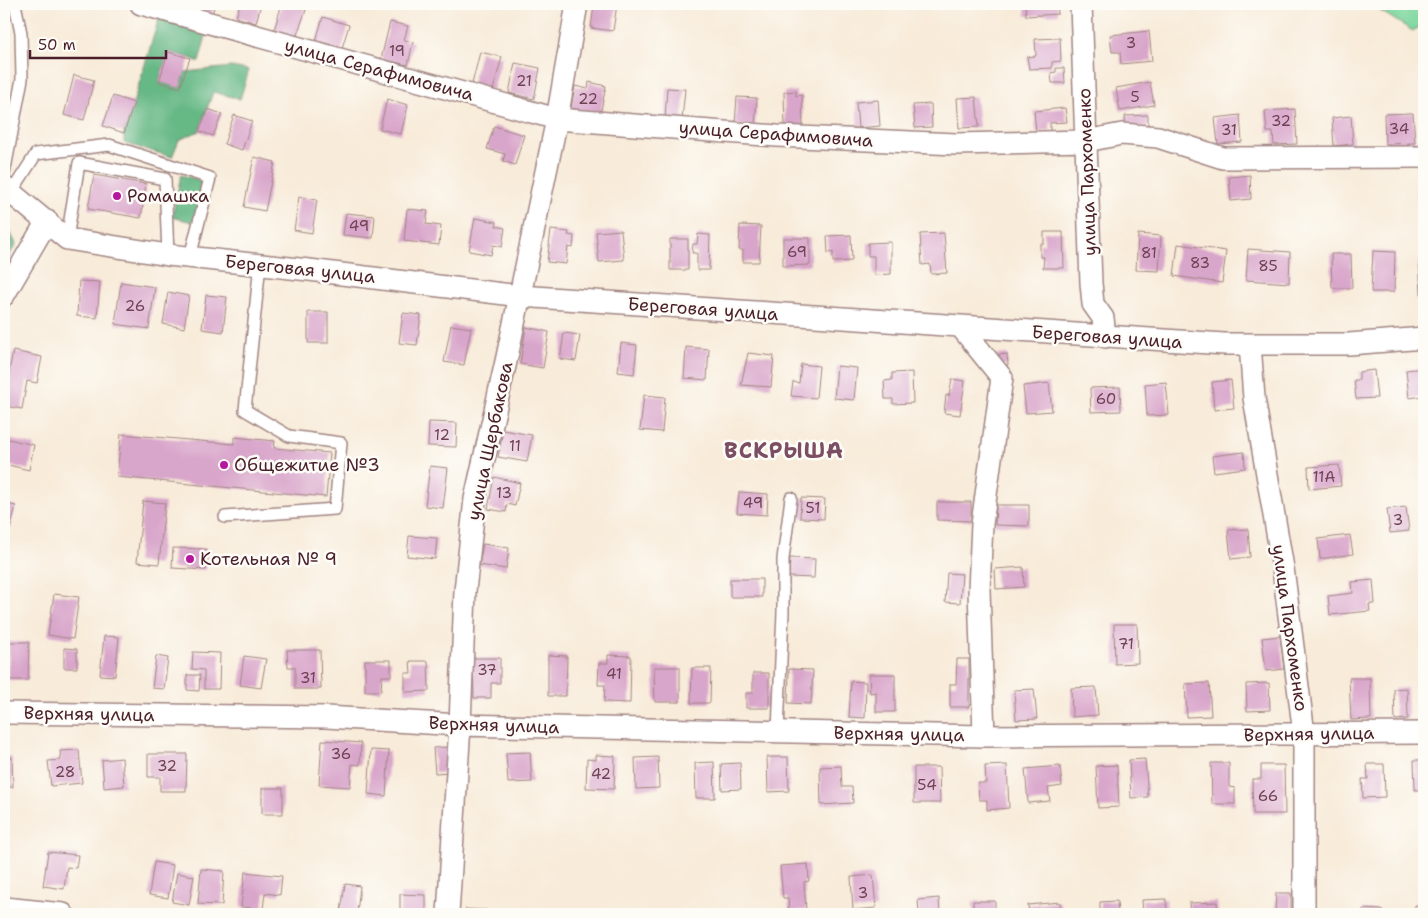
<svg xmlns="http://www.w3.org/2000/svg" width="1428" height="918" viewBox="0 0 1428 918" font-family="'Shantell Sans',sans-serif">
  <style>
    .green { fill: #7dd79e; stroke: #647b64 }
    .forest { fill: #66b885; stroke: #586c58 }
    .building { fill: #d9a6cb }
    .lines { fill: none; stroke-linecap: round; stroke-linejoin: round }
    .lane-casing { stroke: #a18582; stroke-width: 14 }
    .street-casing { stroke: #a18582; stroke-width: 24 }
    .lane { stroke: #fff; stroke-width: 11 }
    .street { stroke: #fff; stroke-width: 21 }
    .poi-dot { fill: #b5179e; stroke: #fdfcf7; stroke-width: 2 }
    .labels { text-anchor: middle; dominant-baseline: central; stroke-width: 5; stroke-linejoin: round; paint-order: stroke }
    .number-label { font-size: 15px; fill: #6e4153 }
    .street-label { font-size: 18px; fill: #4a1f2b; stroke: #fdfcf7 }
    .poi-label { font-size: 18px; fill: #4a1f2b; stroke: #fdfcf7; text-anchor: start }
    .district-label { font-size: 22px; font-weight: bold; letter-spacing: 1px; fill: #7c4e63; stroke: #fdfcf7 }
  </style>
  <rect width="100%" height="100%" fill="#fdfcf7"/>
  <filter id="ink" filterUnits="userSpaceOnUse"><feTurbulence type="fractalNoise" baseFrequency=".02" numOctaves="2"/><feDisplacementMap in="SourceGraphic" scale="10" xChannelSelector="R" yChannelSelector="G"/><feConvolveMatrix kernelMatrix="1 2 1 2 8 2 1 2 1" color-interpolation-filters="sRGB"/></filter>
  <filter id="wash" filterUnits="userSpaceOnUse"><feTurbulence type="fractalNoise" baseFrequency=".0096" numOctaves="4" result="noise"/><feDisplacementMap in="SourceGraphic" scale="20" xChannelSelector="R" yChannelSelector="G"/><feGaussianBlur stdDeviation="1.12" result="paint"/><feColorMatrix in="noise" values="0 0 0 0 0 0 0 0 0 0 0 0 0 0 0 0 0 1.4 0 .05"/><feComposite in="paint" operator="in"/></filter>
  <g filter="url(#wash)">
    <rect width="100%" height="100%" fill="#f8ebd9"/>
    <path class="green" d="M1369 4H1424V22L1413 31Z"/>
    <path class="forest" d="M159 18 207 32 199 62 190 58 168 52 159 82 180 88 185 72 231 67 249 70 240 99 213 92 199 131 179 140 172 157 124 143V133Z
      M181 175 205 181 196 223 172 217Z
      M4 219 16 244 4 266Z"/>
    <g id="blocks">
      <path class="building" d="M198 4H215L212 14 196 9Z
        M240 4H261L256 23 236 17Z
        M282 4H288L306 10 295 40 273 33Z
        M605 4H617L613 31 591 28 594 5 605 6Z
        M1025 4H1057L1058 14 1026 16Z
        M323 17 349 25 340 55 314 47Z
        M390 22 408 26 404 40 413 42 408 65 381 59Z
        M1149 31 1152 61 1121 64 1120 52H1112L1110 35Z
        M1060 38 1061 61 1052 62V68L1029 69 1027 57 1036 56 1035 39Z
        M168 52 190 58 180 88 159 82Z
        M480 52 502 57 493 90 472 84Z
        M515 63 540 68 534 99 509 93Z
        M1056 68H1064L1065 83H1052L1051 73 1056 72Z
        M74 75 94 80 84 120 64 115Z
        M589 82 606 86 600 115 571 108 575 86 588 89Z
        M1150 82 1154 105 1120 111 1116 88Z
        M667 88 685 89 682 120 665 119Z
        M796 91V96L802 95 803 127 785 128 784 92Z
        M113 96 134 103 124 133 103 126Z
        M737 97 757 98 755 127 735 125Z
        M976 97 979 127 959 128 957 98Z
        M387 99 408 105 401 134 380 129Z
        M878 100 880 126 858 128 856 102Z
        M931 104 932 127 915 128 913 105Z
        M1065 108 1067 122 1050 123V131L1036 132 1034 111Z
        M208 109 222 114 213 136 199 131Z
        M1295 109 1297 144 1274 145 1273 132H1267L1265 111Z
        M1413 113 1415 143 1385 144 1384 114Z
        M234 115 252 121 242 150 224 144Z
        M1148 115V127L1126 128 1125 116Z
        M1240 115 1242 142 1218 144 1215 118Z
        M1351 116 1353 144 1334 146 1332 118Z
        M494 126 524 135 515 165 503 161 505 154 487 149Z
        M254 157 275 162 265 211 244 207Z
        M94 175 146 184 141 218 88 209Z
        M1250 175 1251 199 1231 201 1229 177Z
        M299 197 317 200 312 233 294 230Z
        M407 209 428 211 426 224 441 226 439 245 404 241Z
        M346 213 375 216 373 238 343 235Z
        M475 218 497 222 496 226 505 228 502 247 493 245 491 255 469 251Z
        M740 225 761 226 759 262H743V250H739Z
        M551 230 569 232 568 235 574 236 573 248 568 247 566 264 547 262Z
        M621 230 624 260 599 262 596 232Z
        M1044 232H1063L1064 268H1043L1044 257H1040V244H1044Z
        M944 233 947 273 931 274 930 264 922 265 920 234Z
        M698 234 710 235 709 270H697V253H692L693 244H697Z
        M1138 234 1161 236 1159 271 1136 270Z
        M851 235 852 261 833 262V252L828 253 827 236Z
        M783 238H810V265L783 266Z
        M670 239H688V270H670Z
        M891 242V274L874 275V256H868V243Z
        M1178 244 1226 251 1222 283 1174 276Z
        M1248 249 1290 252 1289 283 1246 280Z
        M1373 251 1395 252 1394 292H1371Z
        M1331 254H1351L1352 288H1332Z
        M1419 261H1424V294H1421Z
        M79 281 100 282 97 318 77 316Z
        M121 282 155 287 149 329 115 324Z
        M168 292 189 296 184 328 163 324Z
        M206 295 227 297 223 332 202 329Z
        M308 312H328V343H308Z
        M403 313 421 315 417 345 399 343Z
        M451 325 471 328 464 365 444 362Z
        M526 327 549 332 543 368 520 364Z
        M564 333 580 335 576 361 560 359Z
        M621 343 637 345 634 374 618 372Z
        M686 347 709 349 707 380 684 378Z
        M13 351 42 357 37 383 27 381 22 409 4 406V397Z
        M748 353 774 356 771 387 741 385Z
        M1007 354 1008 365 997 366 996 355Z
        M801 364 819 366 816 398 791 396 793 382 799 383Z
        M837 366 857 368 854 400 834 398Z
        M1424 368V396L1409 398 1406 370Z
        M1374 370 1377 398 1356 399 1354 380H1359V372Z
        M912 372 913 403 893 404V399H885L884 381 892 380V373Z
        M952 379 965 381 960 415 944 413 946 395 949 396Z
        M1231 380 1234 408 1214 410 1212 382Z
        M1166 382 1169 415 1147 416 1145 384Z
        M1049 383 1052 411 1026 413 1023 386Z
        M1120 387 1121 411 1091 412 1090 388Z
        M644 395 665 397 662 432 640 430Z
        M429 422 457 423 456 447 428 446Z
        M503 430 532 435 527 462 498 457Z
        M121 434 234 444V437L275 441 274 448 330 453 326 497 117 477Z
        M4 438 34 445 29 470 4 464Z
        M1244 452 1245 468 1214 472 1212 456Z
        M1339 465 1341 486 1309 489 1308 467Z
        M430 466 448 468 443 508 425 506Z
        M494 477 520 483 515 506 507 504 506 512 488 509Z
        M739 492 768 494 767 515 737 513Z
        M801 498 825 499 824 519 800 518Z
        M143 501 165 503 159 564 137 562Z
        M937 502H971V521L937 520Z
        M4 503 16 506 10 529 4 527Z
        M996 505H1029V526L995 525Z
        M1406 507 1409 531 1390 533 1387 509Z
        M1248 529 1250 557 1231 559 1228 530Z
        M1350 535 1353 554 1320 559 1318 539Z
        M409 536 437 538 435 559 407 556Z
        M483 544 509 548 506 569 479 565Z
        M173 548 207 549 206 570 172 568Z
        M790 558 815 559 814 578 789 577Z
        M1023 567 1024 587 996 589 995 569Z
        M947 573 962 574 960 603 945 602Z
        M730 579H762V597H730Z
        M1373 580 1375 604H1369L1370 611 1330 615 1328 596 1353 593 1352 582Z
        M54 594 79 597 73 639 48 635Z
        M1114 624H1137L1138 663 1115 664Z
        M104 636 119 637 115 676 100 675Z
        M1280 636 1284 669 1266 671 1262 638Z
        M9 642H29L28 680H8Z
        M64 648 77 649V668H64Z
        M287 650H320L321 689H295V667H288Z
        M193 652 220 653 219 689H204V670L192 669Z
        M548 655 567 656 566 696H548Z
        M608 655 631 656 630 703 604 702 605 685H598L599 663H608Z
        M156 656 168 658 164 689 152 688Z
        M244 656 266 659 261 688 240 685Z
        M473 658H500V683H491V698H474Z
        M957 659H969V707H950V684H956Z
        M365 660H391V676H382L381 691H365Z
        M410 661H428L429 691 405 692V673H411Z
        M654 667H680V702H655Z
        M692 668H711L710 703H691Z
        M789 669 813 670 811 704 788 703Z
        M753 673H769V708H746V693H753Z
        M869 674H895V712H876V692L870 693Z
        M187 675H200L199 691 187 690Z
        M1349 678H1370L1371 719 1351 720Z
        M851 681 866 682 865 718 849 717Z
        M1209 683 1211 716 1187 717 1185 684Z
        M1269 683 1270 710 1247 711 1246 684Z
        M1096 687 1098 715 1072 717 1071 688Z
        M1407 688 1408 719 1395 720 1394 689Z
        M1034 689 1037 719 1016 720 1014 690Z
        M322 740 361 743 360 765 352 764 350 787 319 785Z
        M449 747 450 772 435 773 433 748Z
        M79 750 82 783 51 786 48 761 61 760 60 751Z
        M371 750 389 751 386 796 368 794Z
        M530 752 532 782 508 783 506 753Z
        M148 754H187L186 791H160V777H148Z
        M596 755 615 756 614 789 586 788 587 759 596 760Z
        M4 757H12L13 787H4Z
        M658 757 659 788 636 789 635 758Z
        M767 757H788L789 791 768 792Z
        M122 758 124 786 104 788 102 760Z
        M1145 759 1148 797 1131 798 1129 760Z
        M1414 760H1424V790H1415Z
        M714 762 715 798H696L695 763Z
        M740 763 741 789 722 790 721 764Z
        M1211 763H1229V787L1235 788V804H1212Z
        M1367 764H1384L1385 797 1363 798 1362 779H1368Z
        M1007 765 1009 808 987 810V800H979L978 783H986L985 766Z
        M1117 765 1119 807 1098 808 1096 766Z
        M1261 765H1284L1285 814H1253L1252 779H1261Z
        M841 766 842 787H852L853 803 821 805 820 767Z
        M1060 766 1062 786 1048 788 1050 801 1028 803 1025 769Z
        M914 767H939L940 803H914Z
        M262 788H283V814H262Z
        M48 852 78 855 76 868 67 867 64 889 43 886Z
        M154 862 173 865 168 898 149 895Z
        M808 864 809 881 804 882 806 910 789 912 788 898H783L780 866Z
        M201 869 224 871 222 905 198 904Z
        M245 872 282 876 280 895 265 893 263 909 241 907Z
        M177 873 194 876 189 905 172 902Z
        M873 875 876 908 853 910 851 877Z
        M345 884 360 886 357 913 341 911Z
        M1276 893H1291V914H1275Z
        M400 894 426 895V914L400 913Z
        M939 898 940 914H919L918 900Z
        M1166 899 1167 914H1143L1142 900Z
        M973 901H995V914H973Z
        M1117 901 1118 914H1100V902Z
        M1060 902 1061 914H1029L1028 905Z
        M1217 902 1218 914H1190L1189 903Z
        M1415 905H1424V914H1415Z
        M465 909 488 910V914H465Z
        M1363 909 1383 910V914H1363Z"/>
    </g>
  </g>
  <g filter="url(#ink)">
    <use href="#blocks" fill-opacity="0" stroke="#a18582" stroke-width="1"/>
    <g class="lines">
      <g class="lane-casing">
        <path id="lane" d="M4 174 22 79 21 33 15 4
          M11 193 36 154 109 145 210 178 190 257
          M67 239 79 163 165 179 168 255
          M225 517 335 509 341 443 289 436 245 410 260 264
          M778 731 783 612V559L791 498"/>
      </g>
      <g class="street-casing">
        <path id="street" d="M141 4 557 119 777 136 956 144 1086 141 1122 134 1158 137 1223 158 1424 157
          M1081 4 1091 283 1093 304 1103 318 1105 337
          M4 187 67 239 168 255 309 270 520 296 1224 344H1349L1424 338
          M4 295 47 221
          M961 327 1002 378 982 524 979 590 984 736
          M1250 344 1254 398 1283 568 1304 734V914
          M4 713 326 717 460 725 984 736 1424 733
          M4 908 63 914
          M448 914 460 725 465 591 475 499 507 357 557 119 577 4"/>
      </g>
      <use href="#lane" class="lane"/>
      <use href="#street" class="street"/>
    </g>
  </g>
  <g class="poi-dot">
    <circle cx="117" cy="196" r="5"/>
    <circle cx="224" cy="465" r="5"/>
    <circle cx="190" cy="559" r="5"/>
  </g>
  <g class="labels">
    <g class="number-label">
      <text x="1131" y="43">3</text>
      <text x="397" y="51">19</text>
      <text x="524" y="81">21</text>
      <text x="1135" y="97">5</text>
      <text x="588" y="99">22</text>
      <text x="1281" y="121">32</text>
      <text x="1399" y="129">34</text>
      <text x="1229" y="130">31</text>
      <text x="359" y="226">49</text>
      <text x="797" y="252">69</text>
      <text x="1149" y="253">81</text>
      <text x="1200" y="263">83</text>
      <text x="1268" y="266">85</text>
      <text x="135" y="306">26</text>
      <text x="1106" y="399">60</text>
      <text x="442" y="435">12</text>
      <text x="515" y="446">11</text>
      <text x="1324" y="477">11А</text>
      <text x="504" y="493">13</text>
      <text x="753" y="503">49</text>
      <text x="813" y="508">51</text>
      <text x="1398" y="520">3</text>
      <text x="1126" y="644">71</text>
      <text x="487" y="670">37</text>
      <text x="614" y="674">41</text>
      <text x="308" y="678">31</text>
      <text x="341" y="754">36</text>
      <text x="167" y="766">32</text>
      <text x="65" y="772">28</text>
      <text x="601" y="774">42</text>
      <text x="927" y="785">54</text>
      <text x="1268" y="796">66</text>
      <text x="863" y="893">3</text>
    </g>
    <g class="street-label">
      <text transform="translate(379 70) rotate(15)">улица Серафимовича</text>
      <text transform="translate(776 134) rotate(4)">улица Серафимовича</text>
      <text transform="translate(1087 172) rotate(-92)">улица Пархоменко</text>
      <text transform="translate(300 269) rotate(6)">Береговая улица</text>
      <text transform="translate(703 309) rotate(4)">Береговая улица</text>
      <text transform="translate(1107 337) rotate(4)">Береговая улица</text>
      <text transform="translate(490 441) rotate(-78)">улица Щербакова</text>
      <text transform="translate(1290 628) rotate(82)">улица Пархоменко</text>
      <text transform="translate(89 714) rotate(1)">Верхняя улица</text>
      <text transform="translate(494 725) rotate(2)">Верхняя улица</text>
      <text transform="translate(899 734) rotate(1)">Верхняя улица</text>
      <text transform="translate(1309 734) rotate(-1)">Верхняя улица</text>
    </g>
    <g class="poi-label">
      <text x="127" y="196">Ромашка</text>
      <text x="234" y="465">Общежитие №3</text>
      <text x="200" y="559">Котельная № 9</text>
    </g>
    <g class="district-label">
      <text x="784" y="450">ВСКРЫША</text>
    </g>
  </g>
  <rect width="1428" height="918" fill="none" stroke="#fdfcf7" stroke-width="20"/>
  <path d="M30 50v8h136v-8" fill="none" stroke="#4a1f2b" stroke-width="2.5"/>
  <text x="38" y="50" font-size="15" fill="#4a1f2b" stroke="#fdfcf7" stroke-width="4" paint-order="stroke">50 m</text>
</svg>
